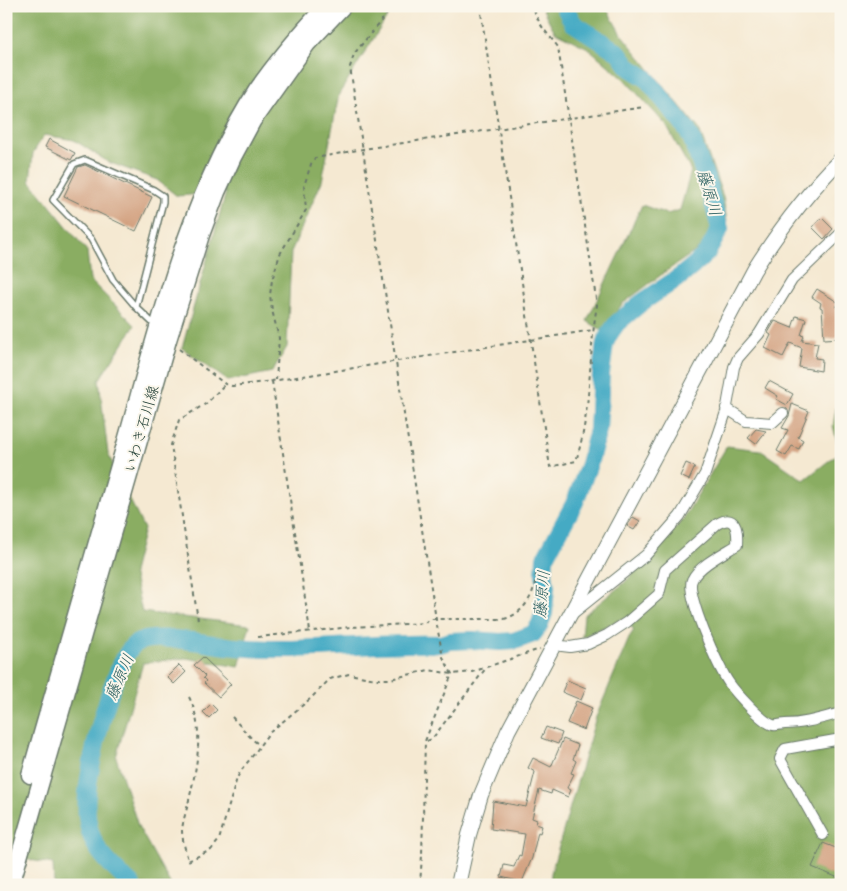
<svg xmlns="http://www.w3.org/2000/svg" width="847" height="891" viewBox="0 0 847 891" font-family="Pangolin,'Klee One',sans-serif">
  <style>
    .forest { fill: #8aad62; stroke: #54754b }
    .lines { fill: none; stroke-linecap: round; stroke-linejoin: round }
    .river { stroke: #44aac4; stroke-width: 18 }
    .building { fill: #d3a281 }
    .lane-casing { stroke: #6a796b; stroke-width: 8 }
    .street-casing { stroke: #6a796b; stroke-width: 12 }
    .secondary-casing { stroke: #6a796b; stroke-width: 16 }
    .primary-casing { stroke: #6a796b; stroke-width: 19 }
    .path { stroke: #6a796b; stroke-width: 2; stroke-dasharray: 4 4; stroke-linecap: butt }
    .lane { stroke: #fff; stroke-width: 5 }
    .street { stroke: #fff; stroke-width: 10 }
    .secondary { stroke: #fff; stroke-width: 14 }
    .primary { stroke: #fff; stroke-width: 16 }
    .labels { text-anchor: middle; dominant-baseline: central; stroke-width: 4; stroke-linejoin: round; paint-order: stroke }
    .street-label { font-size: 15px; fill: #1f3d34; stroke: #fbf7ec }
    .water-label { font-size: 16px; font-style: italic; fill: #2a5e5f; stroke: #fbf7ec }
  </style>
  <rect width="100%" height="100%" fill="#fbf7ec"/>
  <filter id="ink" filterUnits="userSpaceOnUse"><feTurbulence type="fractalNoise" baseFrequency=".02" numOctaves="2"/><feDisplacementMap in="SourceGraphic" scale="10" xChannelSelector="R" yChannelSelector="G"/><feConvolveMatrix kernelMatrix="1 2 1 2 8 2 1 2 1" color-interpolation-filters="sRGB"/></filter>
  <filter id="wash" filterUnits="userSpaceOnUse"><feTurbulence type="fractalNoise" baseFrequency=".0096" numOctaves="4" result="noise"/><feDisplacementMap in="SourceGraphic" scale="20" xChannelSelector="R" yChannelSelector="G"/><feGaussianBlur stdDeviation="1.12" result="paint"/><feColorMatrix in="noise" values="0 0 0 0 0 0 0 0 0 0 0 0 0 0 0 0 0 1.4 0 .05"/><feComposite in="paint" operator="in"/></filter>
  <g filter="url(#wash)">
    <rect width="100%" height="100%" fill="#f5e9d2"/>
    <path class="forest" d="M6 6H394L339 94 322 181 291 252 287 347 272 372 228 381 182 348 226 192 177 196 157 180 108 162 74 140 44 135 33 153 30 181 87 251 90 280 135 325 99 380 108 454 144 529 133 572 142 612 250 625 239 667 186 658 143 663 116 757 138 826 171 885H54L53 864 6 856Z
      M541 6H605L621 34 699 129 723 197 728 229 665 272 622 304 603 331 587 321 642 205 667 214 680 210 691 171 666 125 624 79 588 48 555 32Z
      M841 394V885H550L551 873 596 717 630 636 634 630 624 618 582 637 584 615 624 583 682 521 727 446 760 450 804 480 840 452 833 426 838 397Z"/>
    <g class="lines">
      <path class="river" d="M132 885C120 874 107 863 98 849 80 822 87 786 93 757 97 734 117 657 135 644 154 631 211 645 236 647 304 654 372 641 440 644L450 641 472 640 500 642 514 641 533 634 539 626 544 613 546 585 544 574 545 558 575 502 589 464 598 430 601 374 605 343 610 333 617 323 641 303 681 276 693 266 707 253 720 229 708 184 691 137 685 127 646 78 630 68 619 53 573 23 564 6"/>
    </g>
    <g id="blocks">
      <path class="building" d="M49 139 75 153 71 160 45 147Z
        M85 165 152 197 136 231 64 196 78 167Z
        M822 218 833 229 824 239 812 227Z
        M817 289 839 303 836 307 841 310V317L839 320 840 338 824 339 822 308 820 307 821 303 812 297Z
        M796 316 806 319 801 335 804 336 802 341 818 343 815 358 822 359 821 371 799 367 802 348 790 343 783 357 765 348 771 335 768 333 775 321 792 328Z
        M769 381 793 394 787 405 776 399 778 396 765 388Z
        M792 404 809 411 798 437 803 440 799 449 792 446 786 456 777 451 788 430 782 428 789 416Z
        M756 429 766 431 756 444 748 438Z
        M686 463 695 467 689 480 680 476Z
        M633 517 640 521 634 530 627 526Z
        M203 657 231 684 219 697 204 683 206 681 203 678 205 676 194 665Z
        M179 665 186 672 174 684 167 677Z
        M567 680 586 688 581 700 562 692Z
        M576 701 592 708 584 730 567 723Z
        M211 704 217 710 209 718 203 712Z
        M546 727 562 733 558 744 541 738Z
        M563 739 578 745 573 759 576 761 571 773 574 774 567 788 571 790 568 797 552 790 551 794 539 790 532 818 537 820 536 824 542 826 540 833 538 832 532 858 522 882 501 877 504 865 514 867 519 855 521 856 525 834 491 829 493 801 526 807 535 772 528 768 533 758 551 767Z
        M823 843 841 850V879L812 867Z"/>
    </g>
  </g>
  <g filter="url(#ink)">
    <use href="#blocks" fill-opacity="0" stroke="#6a796b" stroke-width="1"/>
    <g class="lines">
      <g class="lane-casing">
        <path id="lane" d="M136 307 163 202V196L154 190 85 160 74 164 53 200 91 239 113 280 136 307 156 326"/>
      </g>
      <g class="street-casing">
        <path id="street" d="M726 408 746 421 772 423 783 413
          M572 614 646 555 680 516 705 474 726 412 734 367 738 358 759 334 792 280 841 233
          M554 645 570 647 588 644 607 635 627 622 659 594 665 570 717 524C736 513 738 530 737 545 724 553 698 566 692 580 685 594 719 669 729 683 736 693 762 722 773 725 776 726 781 724 785 724 804 724 822 718 841 713
          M823 835 780 759 785 749 841 739"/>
      </g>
      <g class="secondary-casing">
        <path id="secondary" d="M458 885 469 835 481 795 508 731 754 270C779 230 807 193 841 159"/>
      </g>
      <g class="primary-casing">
        <path id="primary" d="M30 775C62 665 93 555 125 445 159 325 188 197 257 90 277 61 302 32 326 6
          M11 885 168 340 201 235 217 192 233 157 253 120 307 44 343 6"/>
      </g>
      <path class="path" d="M393 6 354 54 350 67 437 626 443 657 452 674 425 741 422 855 420 885
        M480 6 550 467 576 461C592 410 588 356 597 305L558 47C546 31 539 27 533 6
        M179 349 225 384 232 386 272 381 593 330
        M276 380 279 338 272 310 270 295 272 280 280 254 306 210 304 186 312 161 315 158 363 149 644 107
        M272 381 310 631
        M198 620 171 445 179 420 207 403 225 384
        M258 637 351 627 425 623 429 619H504C525 613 535 594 536 574
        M189 697C205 729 197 766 189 800 187 809 183 820 182 830 182 840 186 851 188 861L211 850 219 840 237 778C243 766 253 757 260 745
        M232 717 253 740 260 745 269 733 310 699 330 679 349 674 376 679H390L429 670 452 674 472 672 540 649
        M427 741 432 739 486 668"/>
      <use href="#lane" class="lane"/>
      <use href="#street" class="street"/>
      <use href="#secondary" class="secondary"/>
      <use href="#primary" class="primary"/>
    </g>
  </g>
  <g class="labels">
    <g class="street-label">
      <text transform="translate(142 429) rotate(-74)">いわき石川線</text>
    </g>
    <g class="water-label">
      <text transform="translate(709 193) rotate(73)">藤原川</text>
      <text transform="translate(542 594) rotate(-85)">藤原川</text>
      <text transform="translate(120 677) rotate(-66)">藤原川</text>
    </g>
  </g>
  <rect width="847" height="891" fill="none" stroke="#fbf7ec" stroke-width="25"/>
</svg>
